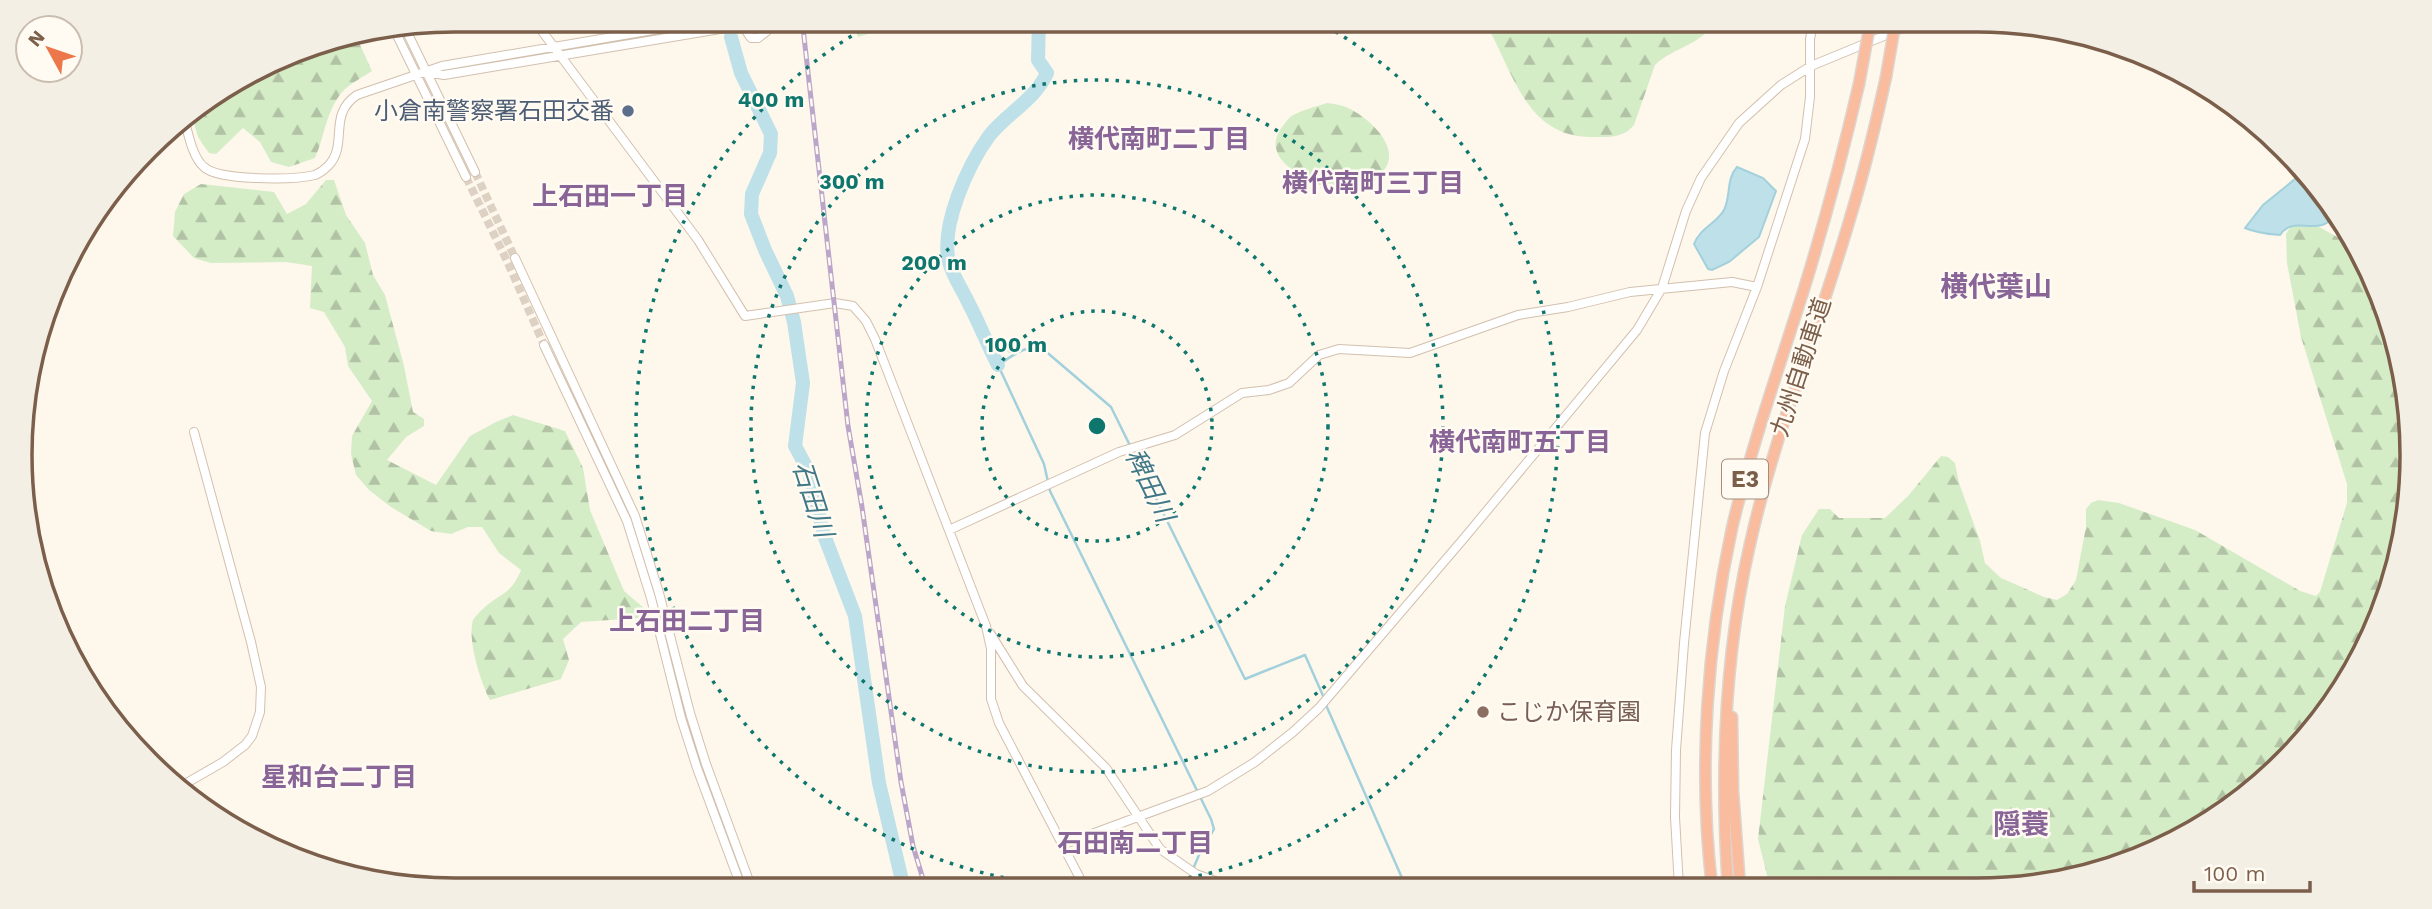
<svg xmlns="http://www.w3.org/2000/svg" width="2432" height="909" viewBox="0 0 2432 909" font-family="'Work Sans','Noto Sans JP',sans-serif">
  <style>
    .forest { fill: url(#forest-firs) }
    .park { fill: url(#park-dots) }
    .water { fill: #bde0e9; stroke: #a2d0dc; stroke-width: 2 }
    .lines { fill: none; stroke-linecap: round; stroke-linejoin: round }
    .stream { stroke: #a2d0dc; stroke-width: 2.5 }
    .river { stroke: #bde0e9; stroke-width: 14 }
    .minor-tunnel { stroke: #ddd1c3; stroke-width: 8; stroke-dasharray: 8 4; stroke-linecap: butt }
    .minor-casing { stroke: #d2c0ae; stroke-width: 10 }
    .highway-casing { stroke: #ddd5d0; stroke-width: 13 }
    .minor { stroke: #fff; stroke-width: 8 }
    .highway { stroke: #fabc9f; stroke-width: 10 }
    .rail-casing { stroke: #bba6ca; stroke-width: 5 }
    .rail { stroke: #fffbf2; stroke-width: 2.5; stroke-dasharray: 8; stroke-linecap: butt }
    .highway-bridge-casing { stroke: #ddd5d0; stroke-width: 13; stroke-linecap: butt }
    .highway-bridge { stroke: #fabc9f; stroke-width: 10 }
    .ring { fill: none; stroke: #0f766e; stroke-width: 3.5; stroke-dasharray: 3.5 7 }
    .service-dot { fill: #5c6f8a; stroke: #fffbf2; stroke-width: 2.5 }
    .education-dot { fill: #8d6e63; stroke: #fffbf2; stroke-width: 2.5 }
    .labels { text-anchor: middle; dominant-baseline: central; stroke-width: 5; stroke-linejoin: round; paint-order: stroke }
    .shield { fill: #fffbf2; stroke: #a38e7d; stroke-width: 2 }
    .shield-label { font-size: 23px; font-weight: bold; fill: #7b5f4b }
    .service-label { font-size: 24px; fill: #4e5e75; stroke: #fffbf2; text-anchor: end }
    .street-label { font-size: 24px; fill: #7b5f4b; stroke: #fffbf2 }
    .education-label { font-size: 24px; fill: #785e54; stroke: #fffbf2; text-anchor: start }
    .neighbourhood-label { font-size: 26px; font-weight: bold; fill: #886497; stroke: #fffbf2 }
    .water-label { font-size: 26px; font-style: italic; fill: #407888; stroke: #fffbf2 }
    .quarter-label { font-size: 28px; font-weight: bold; fill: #886497; stroke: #fffbf2 }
    .rim { fill: none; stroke: #7b5f4b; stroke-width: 3.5 }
    .centre { fill: #0f766e; stroke: #fffbf2; stroke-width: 3.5 }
    .ring-label { font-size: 21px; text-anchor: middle; font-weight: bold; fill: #0f766e; stroke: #fffbf2; stroke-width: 5; stroke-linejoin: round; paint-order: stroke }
  </style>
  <defs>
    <pattern id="forest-firs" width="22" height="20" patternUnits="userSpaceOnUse" patternTransform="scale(1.75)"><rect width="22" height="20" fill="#d4edc7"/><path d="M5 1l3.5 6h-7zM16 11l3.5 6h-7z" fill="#b1c3a4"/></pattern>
    <pattern id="park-dots" width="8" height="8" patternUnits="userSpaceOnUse" patternTransform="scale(1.75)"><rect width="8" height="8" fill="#d4edc7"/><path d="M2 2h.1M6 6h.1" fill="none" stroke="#b1c3a4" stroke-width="1.8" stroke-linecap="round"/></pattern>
  </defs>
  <rect width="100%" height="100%" fill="#fef7eb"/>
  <path class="forest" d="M1483 19H1716C1704 45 1673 47 1655 65L1634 125C1623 138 1610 137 1594 137 1523 139 1513 67 1483 19Z
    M356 36 372 71C363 77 351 83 344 90 326 109 325 136 315 158L289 167 271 162 260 142 243 128 216 154 209 153 198 137 191 113 314 42Z
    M1327 103C1334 104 1342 105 1348 108 1368 117 1399 145 1386 167 1379 180 1363 187 1351 194 1325 189 1258 166 1280 130 1283 126 1286 121 1290 117 1301 110 1315 107 1327 103Z
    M326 180H334L346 215 365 243 373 275 385 295 404 366 413 412 424 419V426L406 437 387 460 436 485 470 436 496 422 513 415 565 431 583 468 590 510 624 591 645 609 638 618 581 622 563 639 569 660 561 679 490 700C481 683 467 640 473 620 475 617 481 610 484 608 501 592 511 595 521 570L499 553 482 527H468L451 534 431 531 391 507 369 490 356 475 351 454 352 436 372 401 348 366 345 347 324 312 310 308 312 266 286 262 211 263 194 258 173 236 175 212 184 194 201 184 274 192 287 214 306 204Z
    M2303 218 2359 249 2409 398 2398 568 2340 696 2265 781 2170 845 2035 886 1770 887 1758 839 1785 606 1802 535 1819 509H1830L1839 518H1885L1908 496 1941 456 1948 457 1955 463 1959 483 1980 541 1985 563 2001 578 2044 597 2057 600 2067 594 2076 580 2086 527V509L2091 503 2098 500 2119 503 2195 530 2300 591 2316 596 2320 592 2347 503V484L2301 337 2287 263 2286 234 2291 226Z"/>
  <path class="park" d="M850 19H916L858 37Z"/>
  <path class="water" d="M1737 167 1763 178 1776 191 1759 237 1729 262 1712 270 1708 269 1694 244C1700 228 1716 224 1724 210 1731 196 1726 179 1737 167Z
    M2300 175 2336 216C2332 219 2327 224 2322 225 2305 229 2291 219 2280 235 2268 234 2256 233 2245 228L2263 205Z"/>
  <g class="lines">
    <path class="stream" d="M1326 705 1406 887
      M1185 888 1199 855 1214 829 1211 819 1050 491 1044 464 998 365C1011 357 1027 343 1043 349L1111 407 1245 679 1305 655 1324 698"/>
    <path class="river" d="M731 37 741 73 771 134 770 153 752 194 751 214 765 250 787 296 794 322 803 383 795 446 809 472 824 535 855 616 879 783 904 889
      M998 365C988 346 980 325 970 306 964 292 953 277 949 262 940 226 968 165 989 136 1007 113 1035 100 1047 73L1038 60 1039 19"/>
    <path class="minor-tunnel" d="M475 172 515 258
      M466 177 508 263 544 345"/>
    <g class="minor-casing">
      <path id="minor" d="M533 19 698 240 745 316 835 303 853 306 866 321 875 339 986 626 991 649V699L999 723 1085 888
        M405 28 475 172
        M394 29 466 177
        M428 72 444 75 738 26 744 28 751 38H758L767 31V19
        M184 118C188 132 192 157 204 167 219 181 294 180 315 175 320 173 324 170 328 166 349 145 327 115 357 95L442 66 718 19
        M515 258 635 516 659 593 690 713 706 764 752 889
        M544 345 627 521 651 598 681 718 697 768 742 889
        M949 530 1119 452 1175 435 1242 393 1269 390 1289 383 1319 355 1339 349 1410 353 1518 315 1568 307 1630 292 1732 282 1757 287
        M990 633 1023 686 1106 768 1160 849 1196 874 1234 888
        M178 788 223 762 245 745 252 736 260 712 261 687 251 642 194 432
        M1062 845 1208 791 1255 762 1293 732 1319 708 1465 537 1637 330 1662 288 1686 211 1701 178 1739 123 1781 85 1811 66 1925 19
        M1679 887 1675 817 1676 750 1684 643 1705 433 1724 371 1757 287 1805 139 1810 97V39L1814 19"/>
    </g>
    <g class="highway-casing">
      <path id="highway" d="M1732 717 1733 791 1740 887
        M1712 887C1698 769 1707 644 1732 528 1751 447 1779 368 1804 289 1825 221 1843 153 1859 84
        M1728 887C1720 771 1724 657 1750 544 1775 432 1819 326 1851 215 1865 169 1876 123 1886 77"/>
    </g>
    <use href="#minor" class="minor"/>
    <use href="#highway" class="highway"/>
    <g class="rail-casing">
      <path id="rail" d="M802 19 848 426 862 507 901 782 913 846 926 889"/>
    </g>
    <use href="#rail" class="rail"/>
    <g class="highway-bridge-casing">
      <path id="highway-bridge" d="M1886 77 1896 19
        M1859 84 1871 19"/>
    </g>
    <use href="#highway-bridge" class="highway-bridge"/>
  </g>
  <g class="ring">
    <circle cx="1097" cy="426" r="115"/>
    <circle cx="1097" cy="426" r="231"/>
    <circle cx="1097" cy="426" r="346"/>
    <path d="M1317 21A461 461 0 1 1 877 21"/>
  </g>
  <circle class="service-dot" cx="628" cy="111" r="7"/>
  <circle class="education-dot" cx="1483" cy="712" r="7"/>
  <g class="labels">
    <rect class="shield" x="1722" y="459.5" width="46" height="39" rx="5"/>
    <g class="shield-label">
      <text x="1745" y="479">E3</text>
    </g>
    <g class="service-label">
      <text x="614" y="111">小倉南警察署石田交番</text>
    </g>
    <g class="street-label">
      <text transform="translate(1801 367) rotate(-72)">九州自動車道</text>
    </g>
    <g class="education-label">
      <text x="1497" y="712">こじか保育園</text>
    </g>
    <g class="neighbourhood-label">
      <text x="1159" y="139">横代南町二丁目</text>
      <text x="1373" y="183">横代南町三丁目</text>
      <text x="610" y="196">上石田一丁目</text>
      <text x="1520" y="442">横代南町五丁目</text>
      <text x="687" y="621">上石田二丁目</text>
      <text x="339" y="777">星和台二丁目</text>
      <text x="1135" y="843">石田南二丁目</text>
    </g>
    <g class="water-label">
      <text transform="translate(1150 485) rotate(64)">稗田川</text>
      <text transform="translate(813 499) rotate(72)">石田川</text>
    </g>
    <g class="quarter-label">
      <text x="1996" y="286">横代葉山</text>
      <text x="2021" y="824">隠蓑</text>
    </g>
  </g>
  <path d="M0 0H2432V909H0ZM455 32H1977A423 423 0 0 1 2400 455V455A423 423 0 0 1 1977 878H455A423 423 0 0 1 32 455V455A423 423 0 0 1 455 32Z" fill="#f4efe5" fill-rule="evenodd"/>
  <path class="rim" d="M455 32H1977A423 423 0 0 1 2400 455V455A423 423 0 0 1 1977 878H455A423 423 0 0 1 32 455V455A423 423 0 0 1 455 32Z"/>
  <circle cx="1097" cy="426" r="10" class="centre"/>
  <g class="ring-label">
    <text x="771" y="107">400 m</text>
    <text x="852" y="189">300 m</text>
    <text x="934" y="270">200 m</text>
    <text x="1016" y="352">100 m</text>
  </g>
  <g transform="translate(49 49) rotate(310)"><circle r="33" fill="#fffbf2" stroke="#cabdaf" stroke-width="2"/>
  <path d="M0-5L12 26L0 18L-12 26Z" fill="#ec774b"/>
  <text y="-10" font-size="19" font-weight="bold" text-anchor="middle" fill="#7b5f4b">N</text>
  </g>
  <path d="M2194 881v10h116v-10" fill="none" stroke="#7b5f4b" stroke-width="3.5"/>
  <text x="2204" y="881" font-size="21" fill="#7b5f4b" stroke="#fffbf2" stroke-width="5" paint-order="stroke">100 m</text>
</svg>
